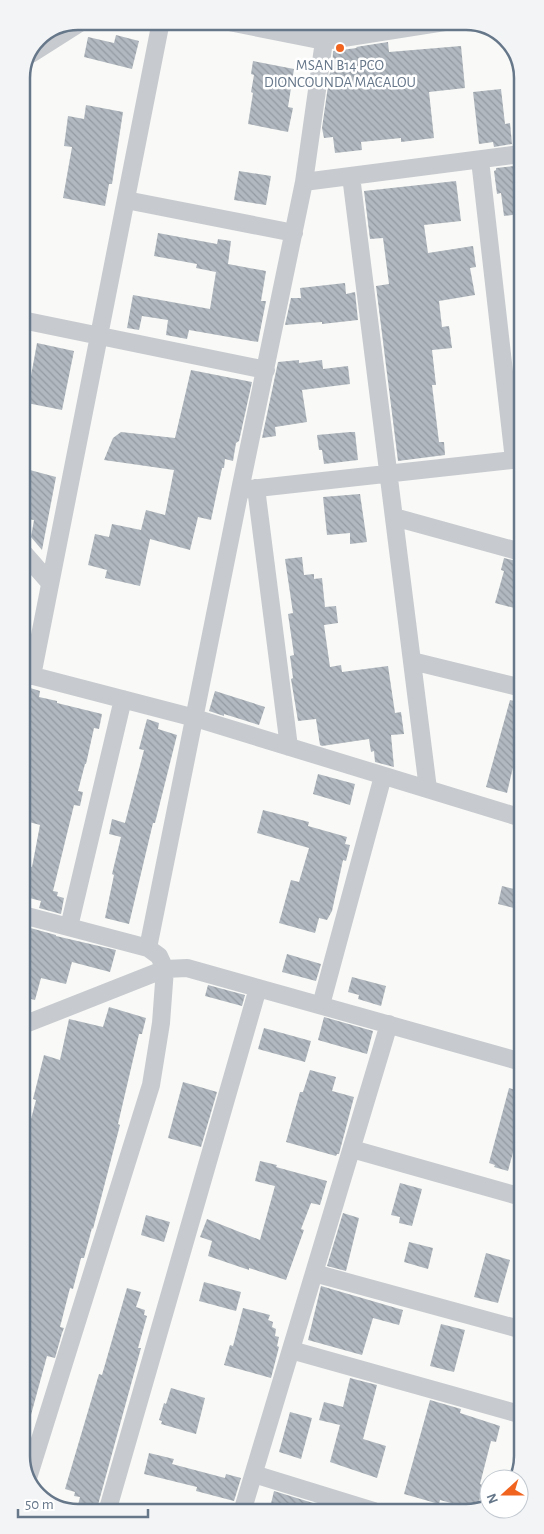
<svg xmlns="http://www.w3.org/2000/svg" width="544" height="1534" viewBox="0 0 544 1534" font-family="'Alegreya Sans',sans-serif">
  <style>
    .building { fill: url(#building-back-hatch) }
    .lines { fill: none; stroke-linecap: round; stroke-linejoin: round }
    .minor { stroke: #c7cacf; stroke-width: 18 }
    .poi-dot { fill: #f06420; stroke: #fff; stroke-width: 2 }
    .labels { text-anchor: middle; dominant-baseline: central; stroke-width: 5; stroke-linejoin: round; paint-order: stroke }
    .poi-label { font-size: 15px; fill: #66778a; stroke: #fff }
    .rim { fill: none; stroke: #66778a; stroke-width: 2.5 }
  </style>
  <defs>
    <pattern id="building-back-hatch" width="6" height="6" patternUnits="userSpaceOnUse" patternTransform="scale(1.25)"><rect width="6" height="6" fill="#b1b8bf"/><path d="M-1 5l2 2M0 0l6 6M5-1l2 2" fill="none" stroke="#949aa1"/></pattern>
  </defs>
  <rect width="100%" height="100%" fill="#f9faf7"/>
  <path class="building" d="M116 35 139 41 132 69 84 57 88 37 114 43Z
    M388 42 389 52 461 46 465 88 429 92 434 138 401 142V138L361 142 362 150 335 153 333 137 324 138 322 128 330 72H332L333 51 357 48 356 47Z
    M253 61 294 69 288 107 293 108 288 132 248 124 253 93 251 92 254 75 251 74Z
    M501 89 505 124 510 123 512 144 494 147 493 142 479 144 473 92Z
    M86 105 123 112 112 184H109L105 206 63 198 72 147 64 146 68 116 84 119Z
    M514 166V168L521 167V214L504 216 501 193 497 194 494 171 496 170V168Z
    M239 171 271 176 266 205 234 200Z
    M456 181 461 221 424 225 428 253 473 246 476 267 470 268 475 295 439 301 442 327 449 326 452 348 432 350 436 385H432L439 442H444L445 455 398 461 376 286 389 284 383 238 370 239 364 191Z
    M158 233 217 244 218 239 231 241 228 264 266 271 261 301H266L258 342 189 330 187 339 166 335 168 320 142 316 139 330 127 328 133 295 210 309 216 272 196 268 197 264 154 256Z
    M345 283 346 294 355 292 358 320 322 324V322L285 325 291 298H301L300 288Z
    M37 343 74 351 62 410 22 402V374L31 376Z
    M299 360V363L322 360 323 369 348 366 350 384 302 390 307 422 275 427 276 436 262 438 278 362Z
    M191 370 252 382 239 441 236 443 233 461 225 459 224 468H222L211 520 198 517 190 550 150 539 140 586 105 578 107 570 88 565 95 534 109 537 112 524 141 530 146 510 165 515 174 470 104 460 113 438 121 432 175 438Z
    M350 432H355L358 460 324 464 322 450H319L317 435Z
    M26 469 56 477 42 550 31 537 34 520 22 518V490Z
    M360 494 367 542 350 544V533L327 535 323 497Z
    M517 528H521V541L514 539Z
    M302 557 304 575 314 574V579L322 578 325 607 336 606 338 623 324 625 330 667 341 665 342 672 388 666 395 713 401 712 404 734 391 735 394 767 375 762 374 751 371 752 369 739 322 746 320 745 316 719 298 721 291 679 293 678 290 656 294 655 288 614 293 613 285 559Z
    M504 558 521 562 522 610 495 603 504 571 501 570Z
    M27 687 40 691 39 697 57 701V703L102 714 99 729 94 728 86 764H85L78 791 83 792 80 806 74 805 53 891 58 892 57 896 64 898 61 914 39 908 41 901 22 896 29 866 32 867 40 825 22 820V708Z
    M215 691 265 707 259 725 224 714V716L209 711Z
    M510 700 522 703V722L514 749 517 750 507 793 486 787Z
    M147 719 159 723 158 729 177 735 155 823H153L129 924 105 918 114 875 112 874 121 837 109 834 112 819 125 823 144 750 139 749Z
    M318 774 355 784 350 805 313 794Z
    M263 810 309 822 308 826 347 837 345 844 350 845 346 861 343 860 332 911 327 920 319 918 315 933 279 923 291 880 299 882 309 848 257 833Z
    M502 886 522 891V910L498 904Z
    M23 926 56 935V936L116 950 110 972 72 962 66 984 41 978 35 1000 23 997Z
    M287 954 321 964 316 981 282 972Z
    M352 977 386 986 381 1006 358 999 359 995 348 992Z
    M208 985 245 995 242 1006 205 996Z
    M109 1007 146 1018 142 1034H139L118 1124 120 1125 93 1229 92 1228 84 1258H81L73 1289 70 1288 60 1327 64 1328 62 1333 55 1358 47 1356 28 1426 23 1425V1142H25L36 1100 33 1099 44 1055 60 1060 69 1019 103 1027Z
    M324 1017 373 1031 367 1054 318 1040Z
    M264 1028 311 1041 305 1062 258 1049Z
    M310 1070 336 1077 332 1091 354 1097 339 1154H337L336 1156 286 1142 300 1092H303Z
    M183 1082 217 1092 201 1147 168 1138Z
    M509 1088 522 1092V1126H520L508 1171 494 1167 495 1165 489 1163Z
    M260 1161 277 1165 276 1167 327 1181 320 1205 311 1203 301 1229 304 1230 286 1280 249 1268V1270L208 1256 212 1241 200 1237 207 1219 260 1240 275 1186 255 1181Z
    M400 1183 422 1189 412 1226 399 1223 400 1217 391 1215Z
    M343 1213 359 1218 346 1271 327 1266Z
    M146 1215 170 1222 164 1242 141 1235Z
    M409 1242 433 1248 428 1269 404 1262Z
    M486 1253 510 1260 498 1303 474 1297Z
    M204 1282 241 1292 236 1311 199 1301Z
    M321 1286 403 1310 399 1325 373 1318 362 1355 308 1340Z
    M127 1288 141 1292 136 1307 145 1310 144 1315 147 1316 138 1348H141L96 1512 76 1513 80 1497 74 1496 75 1492 65 1489 99 1374 102 1375Z
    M243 1308 270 1315 268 1320 273 1322 272 1327 276 1329 275 1336 279 1337 277 1346 279 1347 271 1378 224 1365 230 1345 233 1346Z
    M441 1324 465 1330 454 1372 430 1366Z
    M350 1378 377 1385 363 1439 386 1446 377 1478 330 1462 340 1425 319 1420 324 1402 343 1407Z
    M171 1388 205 1398 196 1434 161 1424 162 1421 159 1420 164 1403 166 1404Z
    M430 1400 461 1409 460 1413 500 1426 496 1442 491 1441 480 1484 483 1485 477 1510 440 1500 439 1504 404 1494Z
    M290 1412 312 1418 301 1459 279 1452Z
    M149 1453 174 1459 172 1464 225 1478 226 1474 241 1478 234 1501 196 1491 197 1487 144 1474Z
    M274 1491 339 1511 269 1512Z"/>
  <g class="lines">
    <path class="minor" d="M224 21 324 41 451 21
      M31 54 83 21
      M480 160 514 460
      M351 176 428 789
      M304 182 521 154
      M126 200 294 233
      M22 320 266 370
      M256 488 289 747
      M240 490 521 459
      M394 517 521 552
      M22 551 50 583
      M412 661 522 688
      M22 673 195 718 522 818
      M32 676 161 21
      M23 915 148 948 159 956 165 969 187 968 522 1062
      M69 927 123 699
      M148 948 240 490 304 182 324 41 329 21
      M321 1005 383 776
      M23 1025 165 969 161 1023 151 1085 28 1478
      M352 1149 522 1197
      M314 1273 523 1330
      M291 1350 523 1415
      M254 1474 374 1511
      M107 1512 258 988
      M242 1512 389 1024"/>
  </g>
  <circle class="poi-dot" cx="340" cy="48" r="5"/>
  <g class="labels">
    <g class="poi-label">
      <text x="340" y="65">MSAN B14 PCO<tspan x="340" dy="17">DIONCOUNDA MACALOU</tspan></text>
    </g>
  </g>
  <path d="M0 0H544V1534H0ZM78 30H466A48 48 0 0 1 514 78V1456A48 48 0 0 1 466 1504H78A48 48 0 0 1 30 1456V78A48 48 0 0 1 78 30Z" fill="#f3f4f6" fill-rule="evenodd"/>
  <path class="rim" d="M78 30H466A48 48 0 0 1 514 78V1456A48 48 0 0 1 466 1504H78A48 48 0 0 1 30 1456V78A48 48 0 0 1 78 30Z"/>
  <g transform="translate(504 1494) rotate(249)"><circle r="24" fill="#ffffff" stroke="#c2c9d0"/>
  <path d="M0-4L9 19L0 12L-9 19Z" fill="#f06420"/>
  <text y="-8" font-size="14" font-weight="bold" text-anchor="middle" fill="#66778a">N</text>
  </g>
  <path d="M18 1509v8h130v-8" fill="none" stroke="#66778a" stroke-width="2.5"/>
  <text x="25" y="1509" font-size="15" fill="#66778a" stroke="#ffffff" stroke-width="4" paint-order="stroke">50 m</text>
</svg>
